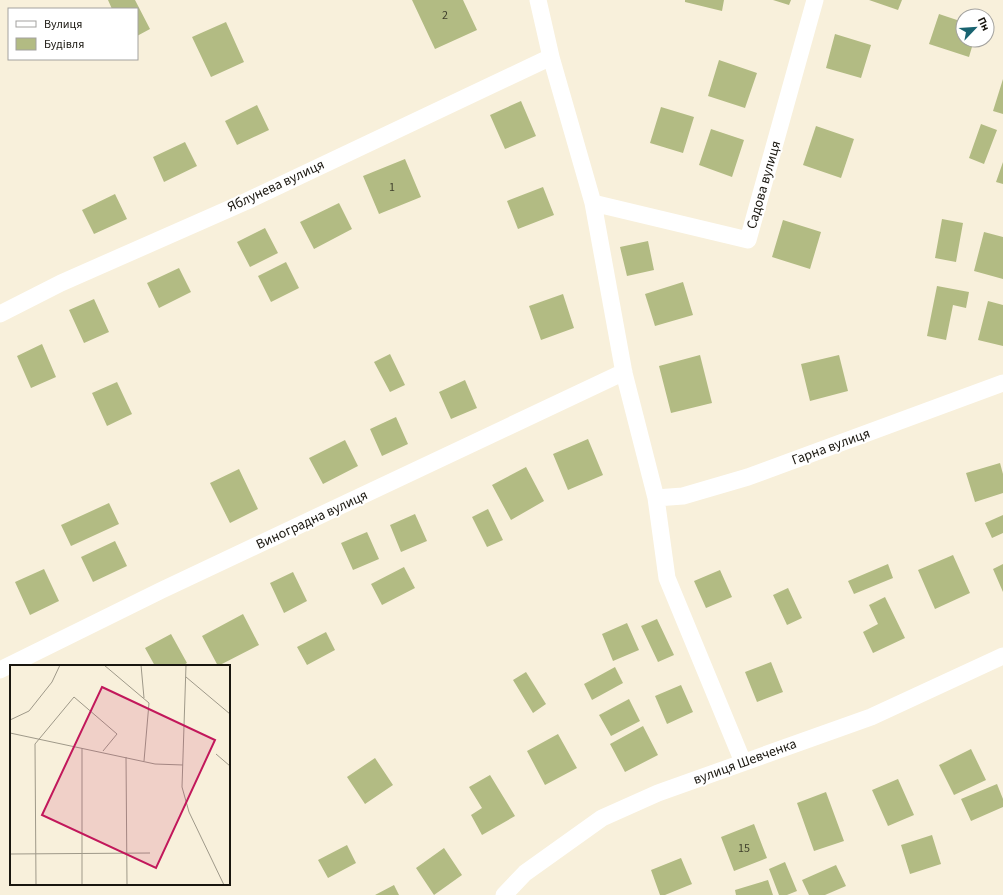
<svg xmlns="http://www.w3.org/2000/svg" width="1003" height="895" viewBox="0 0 1003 895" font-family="'Source Sans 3',sans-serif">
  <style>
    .building { fill: #b2bb83 }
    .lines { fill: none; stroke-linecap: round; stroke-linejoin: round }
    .minor { stroke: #fff; stroke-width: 17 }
    .labels { text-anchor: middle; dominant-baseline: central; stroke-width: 4; stroke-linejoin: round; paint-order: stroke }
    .number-label { font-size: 12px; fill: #3f3f2c }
    .street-label { font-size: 14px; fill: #19160f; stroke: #fff }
    .inset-road { fill: none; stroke: #9f9989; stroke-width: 1 }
    .view { fill: #c2185b; fill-opacity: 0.15; stroke: #c2185b; stroke-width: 2 }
    .inset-edge { fill: none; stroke: #19160f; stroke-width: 2 }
  </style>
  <rect width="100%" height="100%" fill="#f8f0db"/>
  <path class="building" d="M108 0H135L150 29 137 36V9H112Z
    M412 0H463L477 30 435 49Z
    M685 0H724L722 11 685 2Z
    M773 0H791L789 5Z
    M869 0H902L898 10Z
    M939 14 963 22V40H974L969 57 929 44Z
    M226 22 244 62 211 77 192 37Z
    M835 34 871 45 861 78 826 68Z
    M719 60 757 73 745 108 708 96Z
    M1003 79V114L993 111Z
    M521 101 536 136 505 149 490 115Z
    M257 105 269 130 237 145 225 121Z
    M661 107 694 117 683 153 650 143Z
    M981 124 997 130 984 164 969 158Z
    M816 126 854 139 841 178 803 165Z
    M711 129 744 140 732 177 699 165Z
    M185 142 197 166 164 182 153 157Z
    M405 159 421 197 379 214 363 176Z
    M1003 162V184L996 182Z
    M543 187 554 215 518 229 507 201Z
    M115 194 127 219 94 234 82 210Z
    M339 203 352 229 314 249 300 222Z
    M942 219 963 223 956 262 935 258Z
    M783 220 821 232 810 269 772 257Z
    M265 228 278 253 250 267 237 242Z
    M984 232 1003 237V279L974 271Z
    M648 241 654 270 627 276 620 247Z
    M286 262 299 288 271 302 258 276Z
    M179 268 191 292 159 308 147 283Z
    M683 282 693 315 655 326 645 294Z
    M937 286 969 292 966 308 953 305 946 340 927 336Z
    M563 294 574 328 541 340 529 306Z
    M94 299 109 332 84 343 69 310Z
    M988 301 1003 305V346L978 340Z
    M42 344 56 377 31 388 17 356Z
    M390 354 405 385 390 392 374 362Z
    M700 355 712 403 671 413 659 366Z
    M839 355 848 391 810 401 801 364Z
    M465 380 477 408 451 419 439 392Z
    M117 382 132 414 107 426 92 393Z
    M396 417 408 444 382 456 370 429Z
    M588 439 603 475 568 490 553 454Z
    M345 440 358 466 323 484 309 458Z
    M1000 463 1003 474V493L975 502 966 473Z
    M526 467 544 501 511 520 492 485Z
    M239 469 258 509 230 523 210 483Z
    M109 503 119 524 71 546 61 525Z
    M488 509 503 540 487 547 472 517Z
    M415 514 427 541 401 552 390 525Z
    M1003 515V533L992 538 985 523Z
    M367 532 379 559 353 570 341 543Z
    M115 541 127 566 93 582 81 557Z
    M953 555 970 593 935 609 918 570Z
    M888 564 893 578 854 594 848 581Z
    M1003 564V592L993 569Z
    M404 567 415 588 382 605 371 584Z
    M44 569 59 601 30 615 15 582Z
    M720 570 732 597 706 608 694 581Z
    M293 572 307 601 284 613 270 583Z
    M788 588 802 618 787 625 773 595Z
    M885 597 905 638 873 653 863 632 878 624 869 605Z
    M243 614 259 645 218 666 202 636Z
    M657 619 674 655 658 662 641 626Z
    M627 623 639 650 613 661 602 634Z
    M326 632 335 650 307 665 297 647Z
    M171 634 187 663 182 666H155L145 648Z
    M771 662 783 692 757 702 745 672Z
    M615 667 623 683 592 700 584 684Z
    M526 672 546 704 533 713 513 680Z
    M681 685 693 712 667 724 655 696Z
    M629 699 640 721 611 736 599 715Z
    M643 726 658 755 625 772 610 744Z
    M558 734 577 768 545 785 527 751Z
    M971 749 986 780 954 795 939 765Z
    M375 758 393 785 365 804 347 777Z
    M490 775 515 816 482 835 471 815 482 808 469 787Z
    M898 779 914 815 888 826 872 790Z
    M997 784 1003 799V807L971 821 961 799Z
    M826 792 844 841 814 851 797 803Z
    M754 824 767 858 734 871 721 837Z
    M932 835 941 864 910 874 901 845Z
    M347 845 356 863 328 878 318 860Z
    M444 848 462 875 434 895 416 868Z
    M681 858 692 884 665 895H660L651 870Z
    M785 862 797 891 787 895H779L769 869Z
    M836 865 846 886 825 895H809L802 880Z
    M768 880 773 895H736L735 890Z
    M394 885 399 895H375Z"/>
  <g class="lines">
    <path class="minor" d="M538 0 551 57 593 203 624 373 656 498 667 578 743 762
      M593 203 748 240 815 0
      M0 314 61 283 247 201 551 57
      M656 498 683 496 748 477 1003 383
      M0 670 162 590 624 372
      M504 895 525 873 602 818 658 793 871 717 1003 656"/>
  </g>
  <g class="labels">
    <g class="number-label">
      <text x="445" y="15">2</text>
      <text x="392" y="187">1</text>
      <text x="744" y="848">15</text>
    </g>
    <g class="street-label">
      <text transform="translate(764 185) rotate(-74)">Садова вулиця</text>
      <text transform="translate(276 186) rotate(-25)">Яблунева вулиця</text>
      <text transform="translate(831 447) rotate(-20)">Гарна вулиця</text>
      <text transform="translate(312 520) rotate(-25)">Виноградна вулиця</text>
      <text transform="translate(745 762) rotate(-20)">вулиця Шевченка</text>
    </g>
  </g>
  <g transform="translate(10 665)">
    <rect width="220" height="220" fill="#f8f0db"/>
    <path class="inset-road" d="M94 0 139 38 134 96M131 0 134 33M176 0 172 122 179 147 214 220M176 12 220 49M0 55 19 46 42 17 50 0M0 68 145 99 173 100M206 89 220 101M116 92 117 220M0 189 140 188M26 220 25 79 64 32 107 69 93 86M72 220V83"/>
    <path class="view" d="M92 22 205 75 146 203 32 150Z"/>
    <rect width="220" height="220" class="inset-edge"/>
  </g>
  <rect x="8" y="8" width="130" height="52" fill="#ffffff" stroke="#a3a29f"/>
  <rect x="16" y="21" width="20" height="6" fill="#ffffff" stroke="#a3a29f"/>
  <text x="44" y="28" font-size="12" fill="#19160f">Вулиця</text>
  <rect x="16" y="38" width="20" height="12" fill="#b2bb83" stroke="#a3a29f"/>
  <text x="44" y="48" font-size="12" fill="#19160f">Будівля</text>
  <g transform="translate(975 28) rotate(65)"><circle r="19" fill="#ffffff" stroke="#a3a29f"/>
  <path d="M0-3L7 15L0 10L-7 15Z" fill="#196370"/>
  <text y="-6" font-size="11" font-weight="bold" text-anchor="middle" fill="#19160f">Пн</text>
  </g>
</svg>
